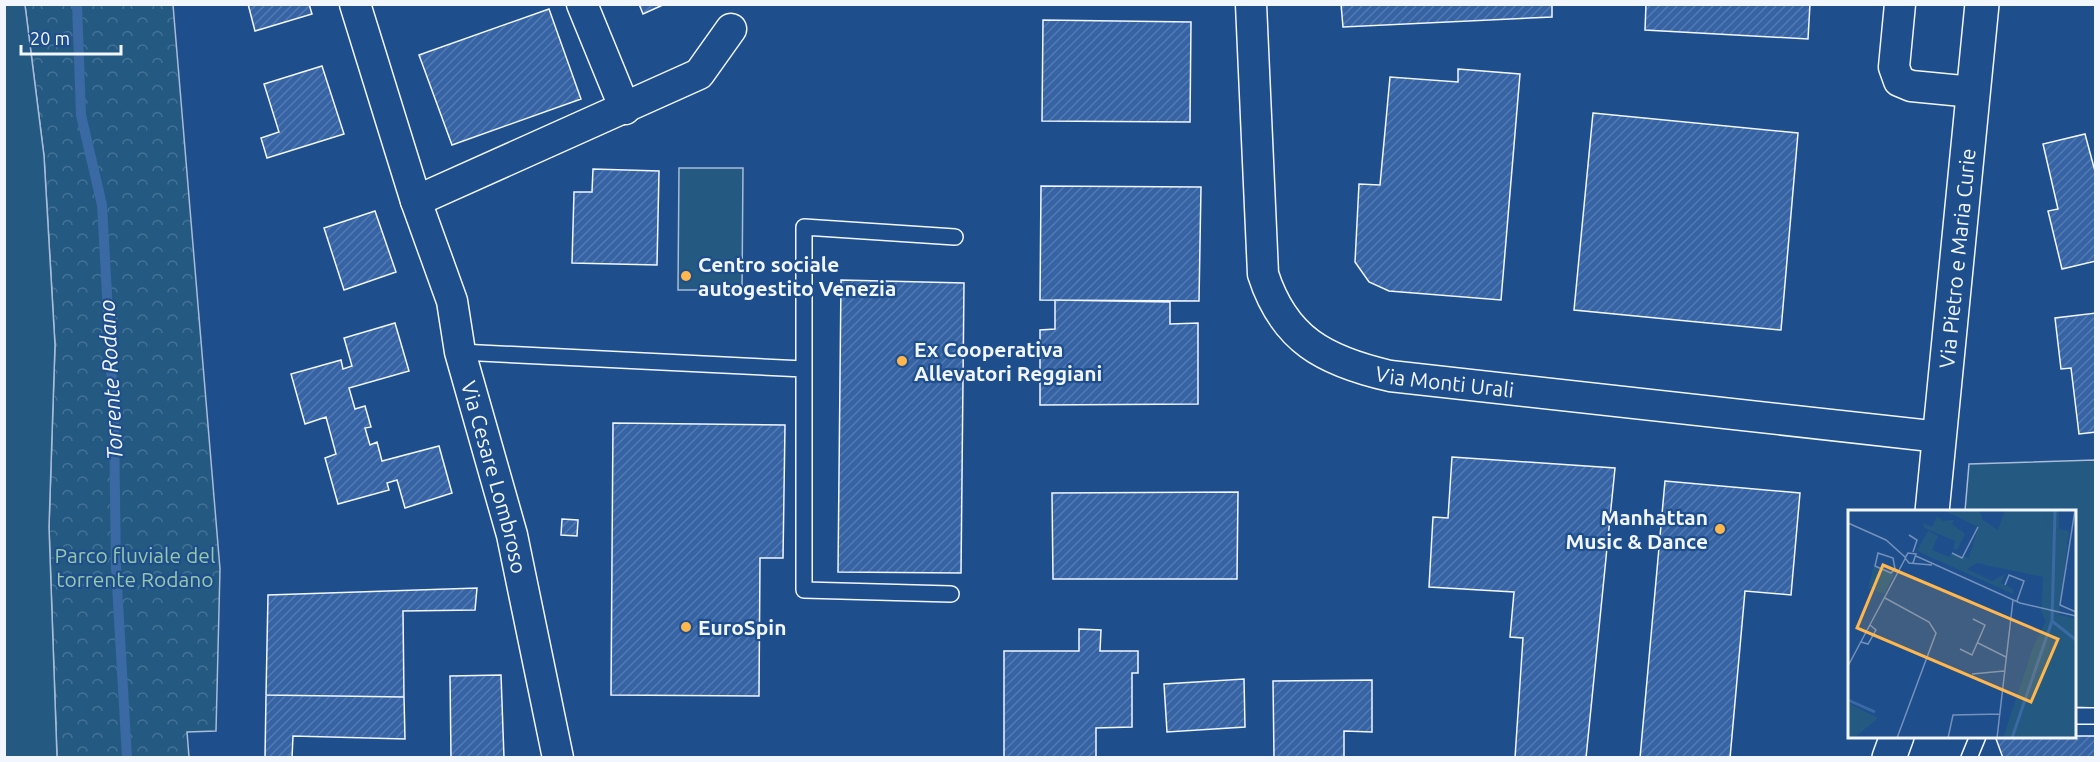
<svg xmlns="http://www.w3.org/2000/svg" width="2100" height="762" viewBox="0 0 2100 762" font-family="Ubuntu,sans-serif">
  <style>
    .forest { fill: url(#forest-crowns); stroke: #a8bbd7; stroke-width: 1.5 }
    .park { fill: #245a82; stroke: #a8bbd7; stroke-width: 1.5 }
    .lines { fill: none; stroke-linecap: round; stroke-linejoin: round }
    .stream { stroke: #3b69a3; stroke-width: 10 }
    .building { fill: url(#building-hatch); stroke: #f2f6ff; stroke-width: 1.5 }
    .service-casing { stroke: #f2f6ff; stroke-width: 18 }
    .minor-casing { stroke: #f2f6ff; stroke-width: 33 }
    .secondary-casing { stroke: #f2f6ff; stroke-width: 36 }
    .service { stroke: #1f4e8c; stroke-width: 15 }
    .minor { stroke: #1f4e8c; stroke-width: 30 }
    .secondary { stroke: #1f4e8c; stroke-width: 33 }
    .poi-dot { fill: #ffb74d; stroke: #1f4e8c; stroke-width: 2 }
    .labels { text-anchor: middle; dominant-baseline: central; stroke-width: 4.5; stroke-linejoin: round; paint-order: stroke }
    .street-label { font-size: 21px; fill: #f2f6ff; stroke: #1f4e8c }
    .poi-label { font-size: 21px; font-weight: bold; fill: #f2f6ff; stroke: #1f4e8c; text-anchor: start }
    .park-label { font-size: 21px; fill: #97c8a6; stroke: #1f4e8c }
    .water-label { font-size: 22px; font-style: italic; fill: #f2f6ff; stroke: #1f4e8c }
    .inset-river { fill: none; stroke: #3b69a3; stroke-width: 3 }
    .inset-road { fill: none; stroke: #7391ba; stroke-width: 1.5 }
    .view { fill: #ffb74d; fill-opacity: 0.15; stroke: #ffb74d; stroke-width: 3 }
    .inset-edge { fill: none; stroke: #f2f6ff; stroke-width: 3 }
  </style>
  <defs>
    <pattern id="forest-crowns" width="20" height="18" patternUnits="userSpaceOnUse" patternTransform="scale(1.5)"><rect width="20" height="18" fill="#245a82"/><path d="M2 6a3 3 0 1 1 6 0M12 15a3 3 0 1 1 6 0" fill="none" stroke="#447295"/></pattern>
    <pattern id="building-hatch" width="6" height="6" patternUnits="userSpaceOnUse" patternTransform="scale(1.5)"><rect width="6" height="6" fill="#3563a3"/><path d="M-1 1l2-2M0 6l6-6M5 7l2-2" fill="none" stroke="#537ab1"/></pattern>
  </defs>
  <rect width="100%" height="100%" fill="#1f4e8c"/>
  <path class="forest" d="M25 5H173L220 569 216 731 187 732 189 757H57L49 527 55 345 44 156Z"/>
  <path class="park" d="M4 5H25L44 156 55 345 49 527 57 757H5Z
    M679 168H743L742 290H678Z
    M2095 460V708L2075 707 2074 512 1965 511 1969 464Z"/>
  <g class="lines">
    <path class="stream" d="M77 4 81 115 102 205 114 421 116 568 127 758"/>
  </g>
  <path class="building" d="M248 4H309L312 14 255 31Z
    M639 4H665L643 14Z
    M1341 4H1552V17L1343 27Z
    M1646 4H1810L1808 39 1645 30Z
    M549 9 581 99 452 145 419 55Z
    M1043 20 1191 22 1190 122 1042 121Z
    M322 66 344 134 267 158 261 138 279 132 264 84Z
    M1458 69 1520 74 1501 300 1389 291 1369 282 1355 262 1359 184 1380 185 1390 77 1458 82Z
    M1593 113 1798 133 1781 330 1574 310Z
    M2085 134 2096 175V261L2062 269 2048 211 2058 209 2043 144Z
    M593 169 659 171 657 265 572 263 574 192H592Z
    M1041 186 1201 187 1199 301 1040 300Z
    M375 211 396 272 344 290 324 228Z
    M841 280 964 283 961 573 838 572Z
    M1055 300 1170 302V324L1198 323V404L1040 405V330L1055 329Z
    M2096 313V432L2079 434 2071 368 2061 369 2055 318Z
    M395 323 409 371 349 388 355 409 365 406 371 427 365 428 370 445 377 442 382 461 439 446 452 493 405 508 397 480 387 483 389 490 338 504 325 458 336 454 326 417 305 424 291 374 341 360 343 369 352 366 344 338Z
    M613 423 785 425 783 558H760L759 696 611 695Z
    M1452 457 1615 468 1586 758H1515L1523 638 1510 637 1514 592 1429 587 1433 517 1448 518Z
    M1665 481 1800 493 1791 595 1745 591 1730 758H1640Z
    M1238 492 1237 579H1053L1052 493Z
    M562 519 578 520 577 536 561 535Z
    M477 588 475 610 403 611 404 697 266 695 268 595Z
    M1079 629 1101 630 1100 651H1138V673H1132V727L1096 728V758H1004V651H1079Z
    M501 675 504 758H451L450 676Z
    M1244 679 1245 727 1167 732 1164 684Z
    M1372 680V732L1344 731V758H1274L1273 681Z
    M266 695 404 697 405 739 293 736 292 758H265Z
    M1995 736H2096V758H2003Z"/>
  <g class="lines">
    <g class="service-casing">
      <path id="service" d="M460 352 804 369
        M951 594 804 590V227L955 237
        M2074 716H2096
        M1969 758 1978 736"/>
    </g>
    <g class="minor-casing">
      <g id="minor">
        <path id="s1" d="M355 4 416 201 452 301 460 352 512 535 558 758"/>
        <path d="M582 4 625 109"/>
        <path id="s2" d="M1251 4 1263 274C1284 340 1325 361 1390 376L1940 437"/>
        <path d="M1900 4 1894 67 1899 81 1911 86 1973 92"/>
        <path d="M416 201 699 74 731 29"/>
      </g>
    </g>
    <g class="secondary-casing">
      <g id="secondary">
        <path id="s3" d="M1932 512 1982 4"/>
        <path d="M1889 758 1897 736"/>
      </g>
    </g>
    <use href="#service" class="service"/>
    <use href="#minor" class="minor"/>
    <use href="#secondary" class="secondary"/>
  </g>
  <g class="poi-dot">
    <circle cx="686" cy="276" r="6"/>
    <circle cx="902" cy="361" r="6"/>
    <circle cx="1720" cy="529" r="6"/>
    <circle cx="686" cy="627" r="6"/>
  </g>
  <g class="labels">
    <g class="street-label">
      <text stroke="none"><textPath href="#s3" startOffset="255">Via Pietro e Maria Curie</textPath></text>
      <text stroke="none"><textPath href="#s2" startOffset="498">Via Monti Urali</textPath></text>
      <text stroke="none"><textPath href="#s1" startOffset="494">Via Cesare Lombroso</textPath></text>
    </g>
    <g class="poi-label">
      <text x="698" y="264">Centro sociale<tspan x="698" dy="24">autogestito Venezia</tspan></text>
      <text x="914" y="349">Ex Cooperativa<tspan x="914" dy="24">Allevatori Reggiani</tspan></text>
      <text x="1708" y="517" text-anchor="end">Manhattan<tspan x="1708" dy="24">Music &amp; Dance</tspan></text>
      <text x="698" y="627">EuroSpin</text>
    </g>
    <g class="park-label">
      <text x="135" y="555">Parco fluviale del<tspan x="135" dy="24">torrente Rodano</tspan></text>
    </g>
    <g class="water-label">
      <text transform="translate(110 380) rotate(-93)">Torrente Rodano</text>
    </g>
  </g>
  <g transform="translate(1848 510)">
    <rect width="228" height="228" fill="#1f4e8c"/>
    <path d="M89 6 95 11 106 10 104 14 117 24 109 40 105 39 107 31 76 18 75 13 84 17ZM0 193 30 208 6 228 0 225Z" fill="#245a82"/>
    <path d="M95 0H131L135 10 150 20 138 55 129 53 119 59 144 71 157 64 153 73 165 79V84L69 41 80 21 90 26 84 40 101 47 104 43 121 48 130 17ZM199 0H211V19L221 21 210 113 174 216 168 228H155L185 137 198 111 193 102Z" fill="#245a82"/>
    <path d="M157 0H199L196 67 137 55Z" fill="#245a82"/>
    <path d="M26 56 46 65 36 84 20 78ZM209 104 228 109V228H168L207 123Z" fill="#245a82"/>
    <path class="inset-river" d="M204 111 228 130M0 190 27 202M164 228 204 111 207 0"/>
    <path class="inset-road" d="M227 0 212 95 228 102M0 13 38 30 57 47M61 25 69 30 65 42M104 43 114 48 130 17M68 46 172 93 228 106M65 53 68 44 60 43 57 48 61 53 84 55M47 59 43 63 27 56 30 43 45 48 47 59 52 62M157 75 161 65 176 71 169 91M37 88 81 112 88 123 49 228M13 132 20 134 28 120 22 115M130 133 158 147M112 139 124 145 137 115 125 109M0 156 57 49M124 164 156 161M100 228 105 205 152 204M149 228 165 90"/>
    <path class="view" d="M35 55 210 129 183 192 9 118Z"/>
    <rect width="228" height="228" class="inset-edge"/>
  </g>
  <rect width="2100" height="762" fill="none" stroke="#f2f6ff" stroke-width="12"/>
  <path d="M21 45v9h100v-9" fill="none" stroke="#f2f6ff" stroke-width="3"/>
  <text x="30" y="45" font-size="18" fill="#f2f6ff" stroke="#1f4e8c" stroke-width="4.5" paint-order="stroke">20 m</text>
</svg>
